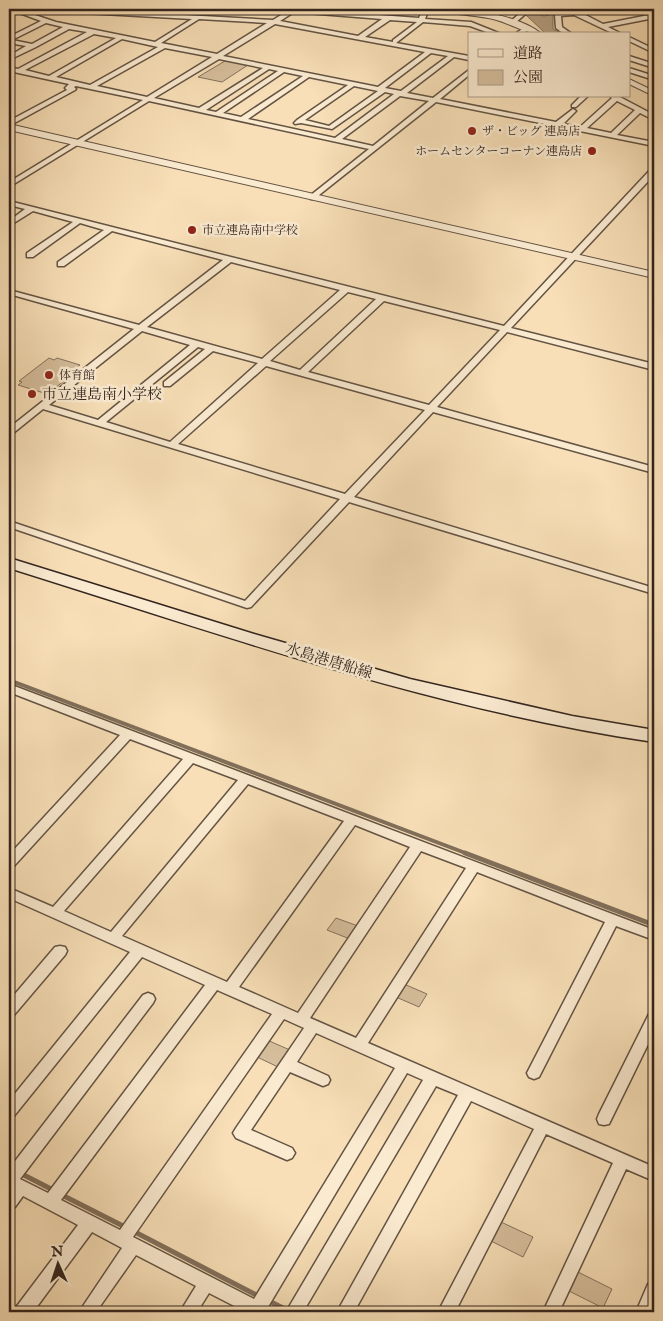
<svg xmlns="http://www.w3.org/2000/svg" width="663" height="1321" viewBox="0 0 663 1321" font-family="'IM FELL English','Noto Serif JP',serif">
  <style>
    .green { fill: #d7bf9d; stroke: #85725e }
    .water { fill: #b5a083; stroke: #816f5b }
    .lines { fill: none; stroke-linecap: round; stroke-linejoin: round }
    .stream-far1 { stroke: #816f5b; stroke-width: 4 }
    .stream { stroke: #816f5b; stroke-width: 5 }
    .minor-casing { stroke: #645444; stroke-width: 3 }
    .tertiary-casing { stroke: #645444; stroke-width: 2 }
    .secondary-casing { stroke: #33251e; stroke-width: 3 }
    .minor { fill: #faead0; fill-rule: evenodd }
    .tertiary { fill: #faead0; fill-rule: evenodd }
    .secondary { fill: #faead0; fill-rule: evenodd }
    .poi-dot { fill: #8f2418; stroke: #faead0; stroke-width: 2 }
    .labels { text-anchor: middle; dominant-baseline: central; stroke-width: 5; stroke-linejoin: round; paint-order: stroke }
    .far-poi-label { font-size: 12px; fill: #33251e; stroke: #faead0; text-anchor: start }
    .poi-label { font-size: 15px; fill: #33251e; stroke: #faead0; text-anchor: start }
    .street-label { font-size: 15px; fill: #33251e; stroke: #faead0 }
  </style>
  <rect width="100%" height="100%" fill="#f8dfb7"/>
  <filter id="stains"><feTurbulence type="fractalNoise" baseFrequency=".004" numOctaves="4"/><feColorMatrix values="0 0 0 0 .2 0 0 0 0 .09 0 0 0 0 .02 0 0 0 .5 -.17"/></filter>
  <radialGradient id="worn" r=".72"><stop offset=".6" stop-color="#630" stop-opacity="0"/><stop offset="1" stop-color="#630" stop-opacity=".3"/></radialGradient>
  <path class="green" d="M225 61 248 65 222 82 198 77Z
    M49 358 54 360 57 358 80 365 76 368 80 369 47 394 18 385 22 382 19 381Z
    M336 918 358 926 350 939 327 930Z
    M404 984 427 994 419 1007 396 997Z
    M267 1040 290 1050 278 1067 255 1056Z
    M501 1222 533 1237 523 1257 491 1241Z
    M576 1271 612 1289 603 1308 567 1290Z"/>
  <path class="water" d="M496 9H519L544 16 549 15 548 12 544 9 553 13V29L562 34H546L525 14Z"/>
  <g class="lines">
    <path class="stream-far1" d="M9 680 468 854"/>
    <path class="stream" d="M465 853 654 925
      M20 1173 53 1190
      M60 1194 127 1228
      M133 1231 260 1297
      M267 1300 291 1312"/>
    <g class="minor-casing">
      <path id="minor" d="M9 9H17L56 22 155 42 192 19 48 11 45 9H75L273 20 286 12 271 11 268 9H298L419 18 423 9H429L425 19 471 22 501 34H492L470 26 423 22 396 43 469 56V60L454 57 407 93 433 98 469 70V75L440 99 556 122 573 109 576 111 563 124 580 127 612 98 610 96H618L654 115V120L640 113 617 135 654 142V146L436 102 314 199H311V195L369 149 149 101 9 187V182L143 100 76 86 74 87 76 89 75 90 9 126V121L67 90 65 88 69 84 9 71V67L18 69 87 32 69 29 36 47 9 60V56L26 46 9 43V37L41 21ZM294 12 382 19 358 36 280 21ZM199 19 267 23 217 54 161 43ZM390 20 417 22 393 40V42L365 37ZM46 23 63 27 32 44 12 40ZM275 24 425 52 378 87 223 56ZM94 34 116 38 49 76 25 70ZM122 39 158 47 90 85 56 77ZM165 48 212 57 147 97 97 86ZM431 53 448 56 401 91 385 88ZM219 59 263 68 199 108 154 98ZM269 69 278 71 216 112 206 110ZM284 72 303 76 241 117 223 113ZM309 77 348 85 297 120 294 123 295 124 301 123 332 129 385 92 394 94 335 138 248 119ZM354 86 378 91 329 126 305 120ZM400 96 429 101 373 146 342 139ZM617 101 635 110 611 133 587 128Z
        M525 9H531L515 23H511V21Z
        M568 9H574L603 24 654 14V18L608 27 622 34H614L574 15 561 16 562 27 572 34H564L556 28 555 15 571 12Z
        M525 27 530 28 523 34H515Z
        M629 37 654 49V53L629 41Z
        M629 56 654 64V68L629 60Z
        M629 68 654 76V80L629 72Z
        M581 96H588L576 107H572V105Z
        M651 169H654V175L511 328 654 364V370L507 332 437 407 654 467V473L433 412 354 497 654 588V594L349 502 251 607 247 608 9 527V521L245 601 340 499 43 409 12 434 9 435V428L134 329 9 294V290L139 325 223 260 112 231 64 266H58V262L104 230 80 223 33 257H27V253L73 222 33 211 9 226V221L25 209 9 205V201L504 326ZM231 262 340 290 262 359 147 327ZM348 292 376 299 300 370 270 361ZM384 301 500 330 429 405 308 372ZM142 331 190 345 98 420 49 405ZM198 347 205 349 164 382V386H170L213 351 258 363 170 442 106 422ZM266 366 425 410 345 494 178 444Z
        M9 684 654 930V940L616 926 539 1077 534 1079 529 1077 527 1073 605 922 477 872 368 1043 654 1167V1181L626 1169 559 1312H543L613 1163 546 1134 455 1312H438L534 1129 471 1101 354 1312H337L458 1095 436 1086 303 1312H286L423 1080 407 1073 268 1307 270 1312H246L209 1293 197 1312H180L196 1286 136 1255 96 1312H79L122 1248 92 1232 33 1312H15L17 1306 78 1225 23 1196 15 1207 9 1209V1169L143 995 148 993 153 995 155 999 153 1003 20 1179 48 1193 205 985 142 957 14 1116 9 1118V1101L130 952 9 898V888L53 907 183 759 130 739 14 866 9 868V855L120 735 9 692ZM193 763 238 780 111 932 64 911ZM248 784 344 821 227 982 122 936ZM355 825 410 847 298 1013 239 987ZM421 851 466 868 356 1038 310 1018ZM217 990 272 1014 120 1230 61 1200ZM284 1019 304 1028 236 1128 233 1133 236 1138 287 1160 292 1158 295 1153 292 1148 251 1130 290 1072 323 1086 328 1084 330 1080 328 1076 297 1062 316 1033 395 1068 254 1299 133 1237Z
        M60 946 65 947 67 951 65 955 14 1015 9 1017V1001L55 947Z
        M654 1012V1032L609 1124 604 1125 599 1124 597 1119 599 1114 649 1014Z
        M654 1281V1307L652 1312H636L648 1284Z"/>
    </g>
    <g class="tertiary-casing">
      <path id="tertiary" d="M419 9C455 7 513 11 542 34 525 34 510 23 493 19 470 14 446 13 423 11Z
        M629 79 654 91V96L629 84Z
        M9 124 654 272V278L9 130Z"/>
    </g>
    <g class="secondary-casing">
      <path id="secondary" d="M9 558 254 634 410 679 572 716 654 730V742C434 710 221 634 9 568Z"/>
    </g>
    <use href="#minor" class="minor"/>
    <use href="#tertiary" class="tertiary"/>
    <use href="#secondary" class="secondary"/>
  </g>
  <g class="poi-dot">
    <circle cx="472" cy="131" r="5"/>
    <circle cx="592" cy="151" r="5"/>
    <circle cx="192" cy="230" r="5"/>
    <circle cx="49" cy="375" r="5"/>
    <circle cx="32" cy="394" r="5"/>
  </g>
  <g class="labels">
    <g class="far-poi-label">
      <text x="482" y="131">ザ・ビッグ 連島店</text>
      <text x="582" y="151" text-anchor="end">ホームセンターコーナン連島店</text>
      <text x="202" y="230">市立連島南中学校</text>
      <text x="59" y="375">体育館</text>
    </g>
    <g class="poi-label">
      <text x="42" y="394">市立連島南小学校</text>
    </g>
    <g class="street-label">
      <text transform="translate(329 661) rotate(17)">水島港唐船線</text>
    </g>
  </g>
  <rect width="663" height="1321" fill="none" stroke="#f8dfb7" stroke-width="30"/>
  <rect x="10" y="10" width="643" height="1301" fill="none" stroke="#33251e" stroke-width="2.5"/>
  <rect x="15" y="15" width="633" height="1291" fill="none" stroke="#33251e"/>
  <rect x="468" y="32" width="162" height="65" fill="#faead0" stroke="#aa9b89"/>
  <rect x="478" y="49" width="25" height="8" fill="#faead0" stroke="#aa9b89"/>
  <text x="513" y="58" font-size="15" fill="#33251e">道路</text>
  <rect x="478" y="70" width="25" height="15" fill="#d7bf9d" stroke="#aa9b89"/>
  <text x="513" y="82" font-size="15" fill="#33251e">公園</text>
  <g transform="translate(58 1264) rotate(357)" stroke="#faead0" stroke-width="4" paint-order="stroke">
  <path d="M0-4L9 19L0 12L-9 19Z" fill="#33251e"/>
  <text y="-8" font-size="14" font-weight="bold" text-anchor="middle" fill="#33251e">N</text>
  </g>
  <rect width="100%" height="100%" filter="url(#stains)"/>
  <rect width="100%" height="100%" fill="url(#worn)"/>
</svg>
